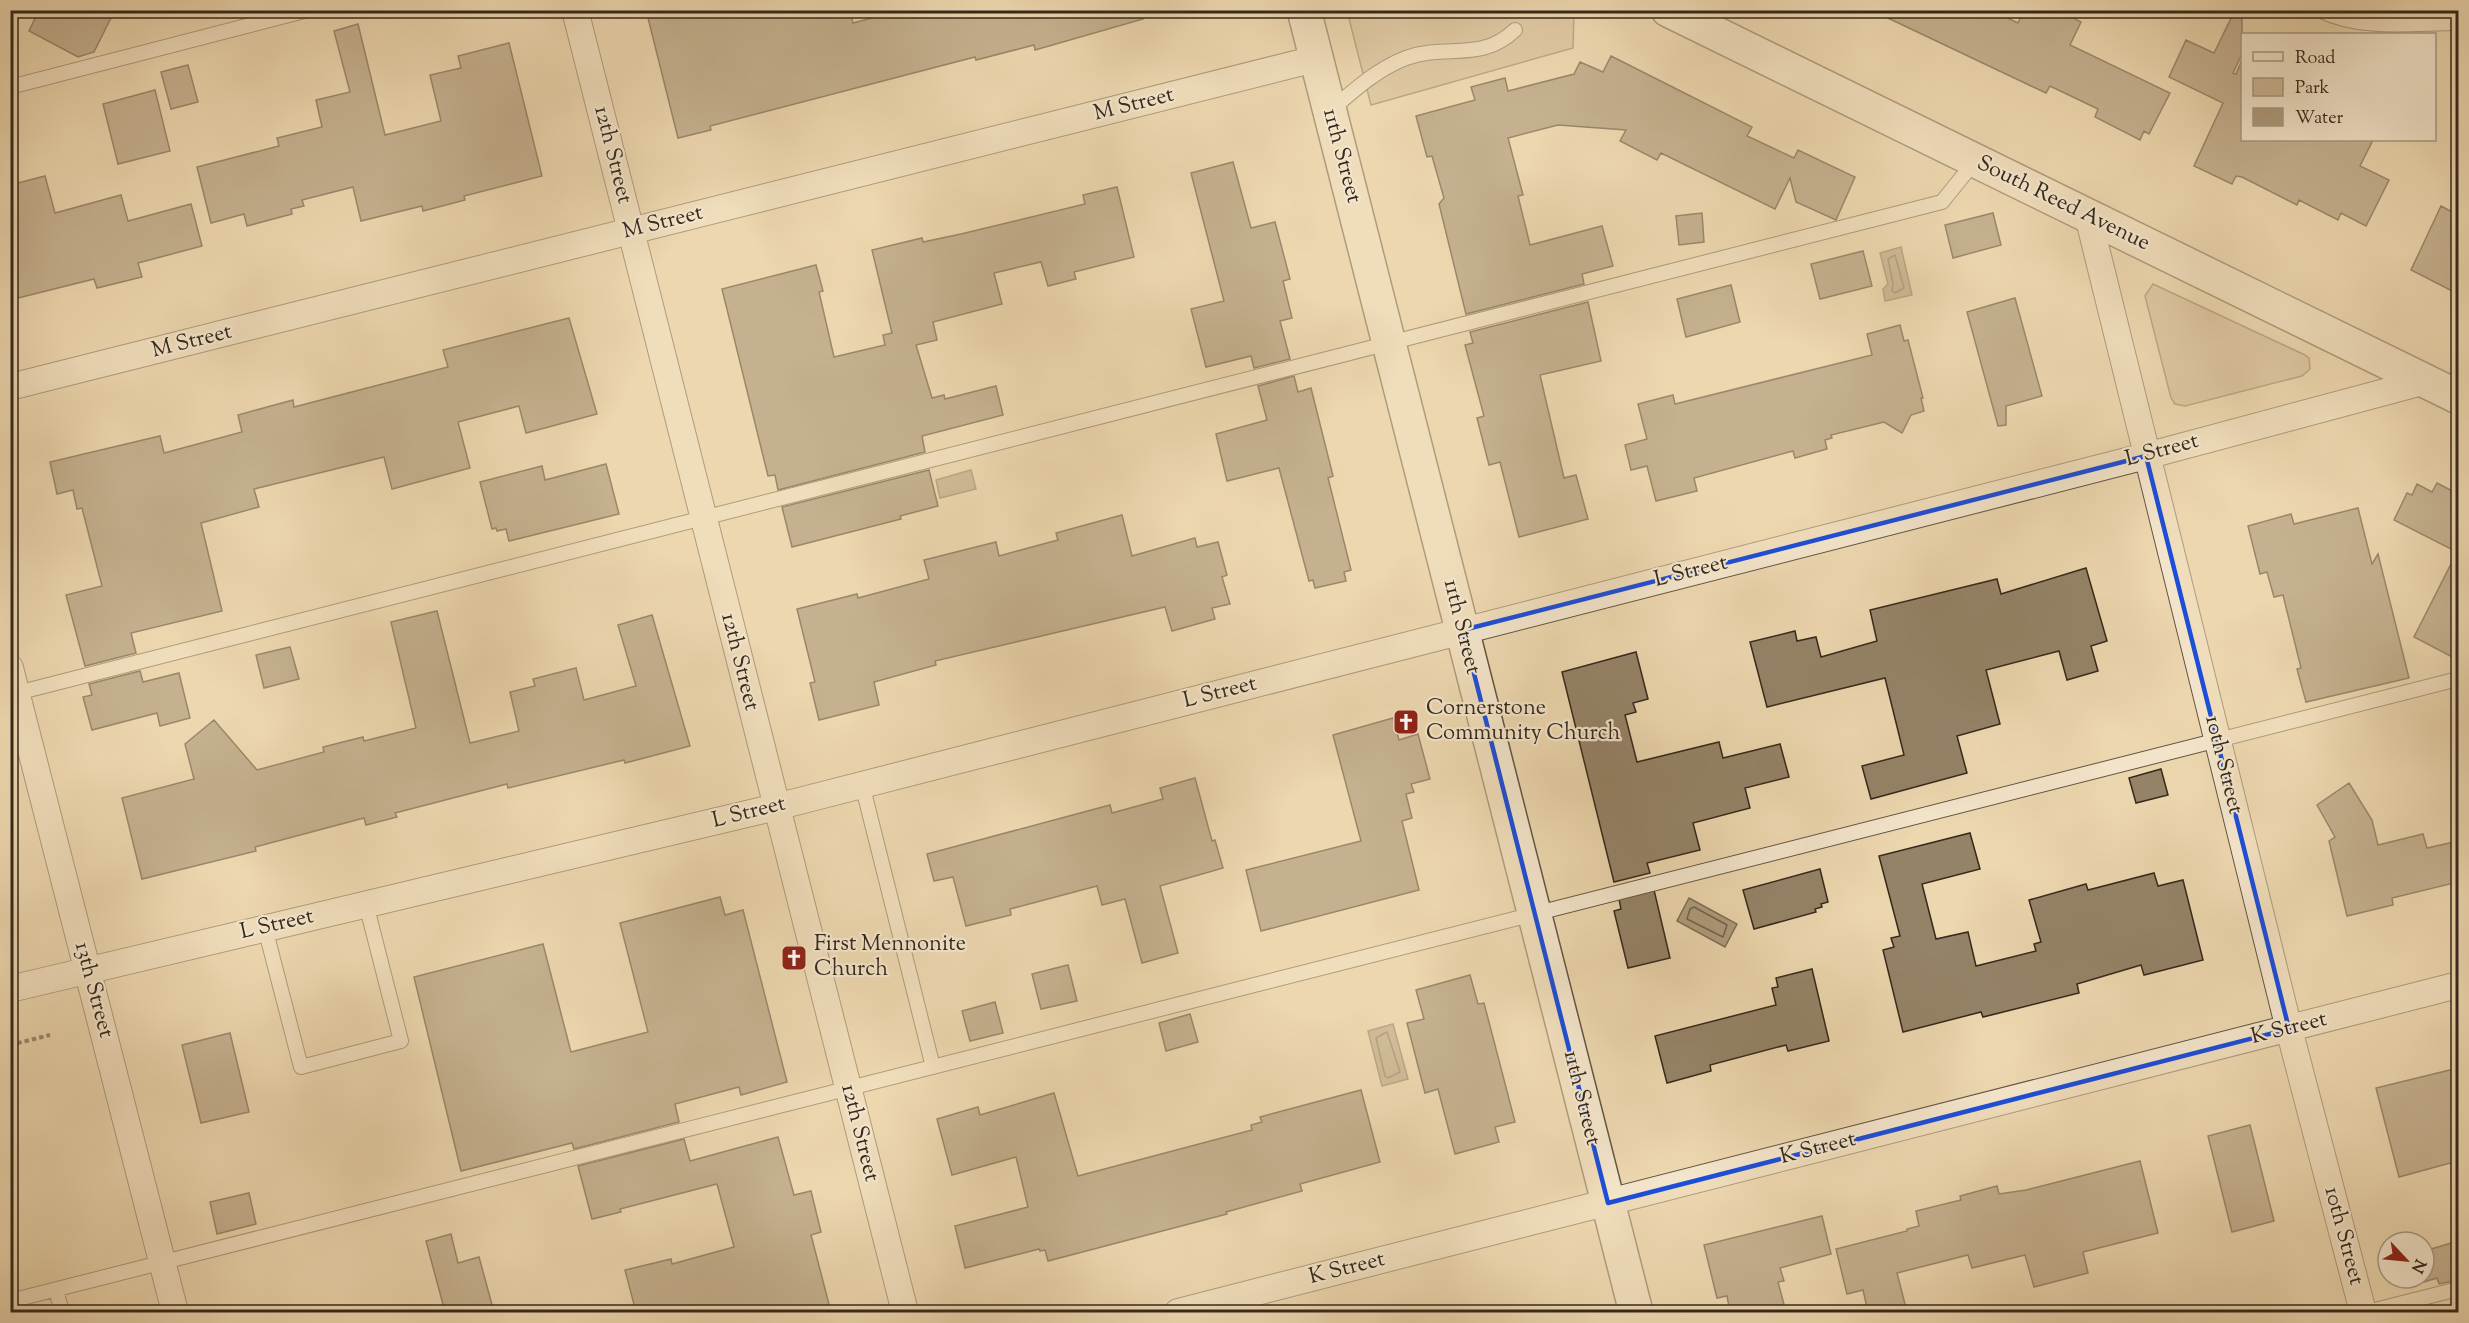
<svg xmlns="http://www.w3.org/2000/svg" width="2469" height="1323" viewBox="0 0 2469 1323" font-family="'Sorts Mill Goudy',serif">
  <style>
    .green { fill: #ceb996; stroke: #827059; stroke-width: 1.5 }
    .water { fill: #ae9c7d; stroke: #7e6e56; stroke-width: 1.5 }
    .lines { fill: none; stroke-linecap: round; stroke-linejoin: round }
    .shore { stroke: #72624c; stroke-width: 1.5 }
    .building { fill: #958368; stroke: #35281c; stroke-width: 1.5 }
    .service-casing { stroke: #635441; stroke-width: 16 }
    .minor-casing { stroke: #635441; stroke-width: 28 }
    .tertiary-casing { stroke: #635441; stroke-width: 36 }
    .path { stroke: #35281c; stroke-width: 4; stroke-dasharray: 4.5 3; stroke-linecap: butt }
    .service { stroke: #f3e5cb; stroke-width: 14 }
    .minor { stroke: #f3e5cb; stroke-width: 26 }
    .tertiary { stroke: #f3e5cb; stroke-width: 33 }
    .marked { fill: none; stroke: #1d4ed8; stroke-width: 4.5; stroke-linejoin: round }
    .labels { text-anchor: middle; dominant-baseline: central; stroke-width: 4.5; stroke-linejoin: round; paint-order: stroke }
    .street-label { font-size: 22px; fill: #35281c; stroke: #f3e5cb }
    .poi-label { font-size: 22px; fill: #35281c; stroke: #f3e5cb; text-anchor: start }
  </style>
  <rect width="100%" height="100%" fill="#edd7af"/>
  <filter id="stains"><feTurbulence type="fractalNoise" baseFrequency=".00333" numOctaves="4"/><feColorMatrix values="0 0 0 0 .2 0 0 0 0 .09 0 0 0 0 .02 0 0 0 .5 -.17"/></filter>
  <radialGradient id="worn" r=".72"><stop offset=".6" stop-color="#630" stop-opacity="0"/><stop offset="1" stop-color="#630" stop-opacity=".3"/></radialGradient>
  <path class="green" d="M1347 11H1574L1573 48 1371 105Z
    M2153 284 2305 355 2309 358 2310 369 2302 376 2185 406 2175 404 2171 398 2145 296Z"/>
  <path class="water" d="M1901 247 1912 295 1885 301 1883 289 1888 284 1880 253Z
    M971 470 976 489 940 498 936 480Z
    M1689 898 1737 924 1725 947 1677 921Z
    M1393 1024 1408 1079 1382 1086 1368 1031Z"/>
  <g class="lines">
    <path class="shore" d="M1895 255 1904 288 1895 293 1892 291 1893 283 1888 259Z
      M1694 907 1727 925 1723 937 1687 919 1690 909Z
      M1387 1032 1400 1072 1388 1078 1385 1076 1376 1038Z"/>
  </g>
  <path class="building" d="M39 10H115L94 52 78 57 29 31Z
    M646 10H849L853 23 902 10H910L912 18 942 10H1142L1143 19 1035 50 1034 45 976 60 975 57 710 126 711 130 678 138Z
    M1871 10H1991L2018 23 2024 10H2058L2081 22 2070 45 2170 93 2149 134 2144 131 2140 140 2095 117 2098 109 2050 86 2046 93Z
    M2235 10H2242V54L2233 73 2236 74 2242 60V140H2373L2360 166 2389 180 2366 226 2341 213 2338 220 2299 200 2297 205 2242 177 2236 176 2232 184 2194 166 2223 103 2169 77 2186 40 2214 53Z
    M358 24 385 135 441 121 430 75 461 68 458 56 509 43 542 176 464 196 465 200 423 211 422 206 361 221 353 187 302 200 304 206 291 209 292 214 247 226 244 214 211 223 197 167 279 146 277 138 322 127 316 100 350 92 334 31Z
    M1611 56 1752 127 1747 136 1794 158 1798 150 1855 177 1836 220 1796 202 1790 178 1775 209 1661 153 1657 160 1620 141 1626 130 1558 125 1508 138 1523 195 1518 196 1530 245 1602 226 1613 266 1582 274 1584 284 1466 314 1439 204 1444 198 1432 156 1427 157 1416 116 1475 100 1471 87 1505 78 1508 91 1574 74 1580 62 1603 72Z
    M188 65 198 102 171 109 161 72Z
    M155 90 170 151 118 164 103 104Z
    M1233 162 1251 228 1275 222 1290 279 1283 281 1292 318 1280 321 1290 359 1254 368 1251 356 1206 367 1191 309 1224 301 1191 173Z
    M45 176 55 213 121 195 128 221 191 204 202 246 138 263 142 277 97 288 94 279 10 300V185Z
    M1117 187 1134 257 1074 272 1076 279 1048 286 1041 262 994 273 1002 304 933 322 937 340 916 345 932 398 944 395 945 399 996 386 1003 415 922 436 925 452 778 490 775 475 768 476 722 289 816 265 823 291 819 292 834 357 885 345 883 335 892 333 872 250 922 238 923 242 961 234 1085 204 1083 195Z
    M2441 206 2458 215V294L2411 270Z
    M1702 213 1704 242 1679 245 1676 216Z
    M1993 213 2001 245 1953 258 1945 225Z
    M1863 251 1872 286 1820 299 1811 264Z
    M1731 285 1740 322 1686 337 1677 299Z
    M2015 298 2042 396 2006 406V425L1998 426 1967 312Z
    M1588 302 1601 361 1540 375 1564 478 1576 475 1588 519 1519 537 1500 462 1489 465 1477 418 1484 416 1465 345 1473 343 1470 332Z
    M569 318 597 414 526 433 519 406 458 422 470 468 392 489 384 457 254 489 259 507 201 523 222 611 131 633 136 653 85 666 66 595 102 586 82 508 77 509 73 490 57 494 50 462 160 436 164 453 242 432 238 415 293 400 294 407 448 367 443 350Z
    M1900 325 1904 341 1908 340 1923 398H1921L1924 411 1911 415 1902 433 1884 422 1831 435 1832 438 1825 440 1827 449 1795 458 1793 451 1694 478 1697 491 1656 501 1647 466 1631 470 1625 445 1647 439 1638 404 1673 395 1675 404 1872 355 1867 334Z
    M1294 376 1298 392 1311 388 1333 476 1328 478 1351 570 1344 572 1346 581 1315 588 1313 580 1309 581 1279 468 1227 481 1216 434 1267 420 1258 386Z
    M606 464 619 514 509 541 506 529 497 531 496 528 492 529 480 482 542 466 545 480Z
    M929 470 938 506 900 516 901 519 792 547 782 507Z
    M2437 483 2458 494V660L2414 637 2457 552 2394 520 2407 493 2412 495 2417 484 2432 492Z
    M2358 508 2372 564 2378 554 2409 678 2306 702 2297 669 2301 668 2283 595 2274 597 2267 572 2260 574 2248 526 2291 514 2294 524Z
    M1122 515 1132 556 1195 538 1197 547 1218 542 1227 575 1222 577 1230 604 1212 608 1215 619 1172 631 1165 607 935 661 936 665 874 682 879 705 819 720 810 683 815 682 797 609 857 594 858 598 929 579 924 560 996 542 999 556 1058 540 1056 533Z
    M2086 568 2107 641 2091 646 2098 671 2067 680 2059 651 1986 670 2000 724 1957 736 1967 773 1871 799 1862 766 1904 755 1885 678 1767 707 1750 642 1795 631 1797 641 1816 637 1821 657 1877 641 1870 610 1997 579 2001 594Z
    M437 611 470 743 519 731 510 692 535 686 533 679 576 668 584 700 636 686 618 625 652 615 690 746 625 763 624 760 508 788 507 784 395 813 397 817 366 825 364 818 255 847 256 851 142 879 122 798 194 779 185 744 214 720 257 770 324 752 323 747 363 737 364 741 416 728 391 622Z
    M290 647 299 679 264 688 256 655Z
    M1636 652 1648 699 1633 703 1636 712 1625 715 1637 762 1719 742 1723 758 1780 744 1789 777 1745 788 1750 808 1693 823 1700 850 1647 863 1650 873 1614 882 1562 672Z
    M140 671 143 682 179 673 190 718 160 726 157 713 92 730 83 697 92 695 89 684Z
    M1393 718 1399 740 1418 734 1430 779 1411 784 1414 792 1406 794 1412 818 1402 821 1419 890 1261 931 1246 870 1361 841 1333 735Z
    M2161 769 2168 795 2136 803 2129 778Z
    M1195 778 1212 841 1215 840 1223 868 1160 886 1178 953 1142 963 1125 899 1102 905 1097 886 1010 909 1011 915 966 926 953 877 934 881 927 854 1110 805 1112 813 1163 799 1160 788Z
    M2349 783 2372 820 2378 845 2423 834 2427 848 2454 842 2458 859V882L2392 898 2393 905 2347 916 2329 841 2335 837 2317 805Z
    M1970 833 1980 869 1922 884 1936 939 1968 932 1976 966 2036 951 2034 944 2041 942 2029 900 2086 884 2088 890 2154 873 2158 886 2183 880 2203 960 2144 975 2141 965 2077 984 2079 993 1983 1017 1981 1012 1903 1032 1883 950 1894 947 1891 938 1900 936 1879 856Z
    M1820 869 1828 902 1821 904 1822 907 1815 909 1816 912 1754 929 1743 890Z
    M1654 890 1670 958 1628 968 1614 911 1621 909 1619 899Z
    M720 897 725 915 743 910 787 1082 741 1095 739 1087 675 1104 679 1122 574 1149 572 1143 461 1171 414 977 543 944 571 1052 648 1032 620 923Z
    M1068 965 1077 1001 1041 1009 1032 974Z
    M1812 969 1829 1041 1788 1051 1786 1045 1710 1065 1711 1071 1667 1083 1655 1036 1776 1005 1772 988 1778 987 1776 978Z
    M1470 975 1478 1004 1484 1003 1515 1122 1495 1127 1499 1142 1455 1154 1438 1089 1425 1093 1407 1023 1424 1019 1416 990Z
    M995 1002 1003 1033 970 1041 962 1011Z
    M1190 1014 1198 1042 1166 1051 1159 1023Z
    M230 1033 249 1112 201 1123 182 1045Z
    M2458 1068V1161L2399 1177 2376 1088Z
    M1361 1090 1380 1162 1300 1184 1302 1191 1226 1212 1227 1214 1048 1261 1045 1250 1040 1251 1039 1249 965 1268 955 1226 1028 1207 1016 1157 952 1175 937 1119 978 1107 980 1115 1054 1093 1078 1176 1252 1130 1251 1125 1262 1122 1260 1117Z
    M2250 1125 2274 1221 2232 1232 2208 1136Z
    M778 1137 794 1195 811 1191 821 1232 811 1235 831 1312H636L625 1270 671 1259 672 1264 734 1247 717 1184 620 1209 621 1212 592 1219 578 1166 684 1139 690 1161Z
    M2140 1161 2158 1233 2083 1252 2088 1273 2034 1287 2025 1255 1972 1268 1968 1255 1897 1273 1907 1312H1868L1863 1290 1847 1294 1836 1249 1907 1231V1229L1919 1226 1916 1211 1961 1200 1960 1196 1997 1186 1999 1194 2026 1190Z
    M249 1193 256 1224 217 1234 210 1202Z
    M1822 1216 1831 1254 1780 1268 1784 1281 1778 1282 1786 1312H1730L1727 1296 1717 1298 1704 1245Z
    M451 1234 458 1263 479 1257 494 1312H445L426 1241Z
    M2458 1241V1280L2439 1284 2437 1278 2424 1282V1251Z"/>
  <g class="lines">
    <g class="service-casing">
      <path id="service" d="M2319 10C2361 31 2412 23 2458 23
        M10 87 308 10
        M1330 111C1353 91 1377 69 1406 58 1447 43 1480 63 1515 30
        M13 694 1942 202 1975 161
        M862 784 933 1067
        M265 928 301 1067 401 1041 366 904
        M56 1290 62 1312
        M10 1301C827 1097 1641 879 2458 679
        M2367 1312 2458 1289"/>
    </g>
    <g class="minor-casing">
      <path id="minor" d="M575 10 905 1312
        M2088 216 2289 1029 2363 1312
        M10 387 1315 59
        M10 668 175 1312
        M10 989 776 807 2146 456 2426 381
        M1178 1312 2458 985"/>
    </g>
    <g class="tertiary-casing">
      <path id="tertiary" d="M1304 10 1636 1312
        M1668 10 2458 397"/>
    </g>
    <path class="path" d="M10 1045 50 1035"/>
    <use href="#service" class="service"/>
    <use href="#minor" class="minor"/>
    <use href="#tertiary" class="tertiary"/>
  </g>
  <path d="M0 0H2469V1323H0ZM2146 456 2289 1029 1608 1203 1463 630Z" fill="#edd7af" fill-opacity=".55" fill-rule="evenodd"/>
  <path class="marked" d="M2146 456 2289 1029 1608 1203 1463 630Z"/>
  <defs>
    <g id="church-square" transform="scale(1.35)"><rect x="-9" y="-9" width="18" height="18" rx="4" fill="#8f2418" stroke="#f3e5cb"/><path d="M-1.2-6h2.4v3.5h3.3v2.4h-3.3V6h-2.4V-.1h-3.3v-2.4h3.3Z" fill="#fff"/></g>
  </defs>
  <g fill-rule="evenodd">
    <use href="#church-square" x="1406" y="722"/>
    <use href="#church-square" x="794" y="958"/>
  </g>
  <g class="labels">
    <g class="street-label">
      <text transform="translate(1134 105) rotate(-14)">M Street</text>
      <text transform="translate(612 155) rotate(76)">12th Street</text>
      <text transform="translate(1341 156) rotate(75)">11th Street</text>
      <text transform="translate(2063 204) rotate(26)">South Reed Avenue</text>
      <text transform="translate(663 223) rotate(-14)">M Street</text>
      <text transform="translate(192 342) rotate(-14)">M Street</text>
      <text transform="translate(2162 451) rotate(-15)">L Street</text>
      <text transform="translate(1691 572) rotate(-14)">L Street</text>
      <text transform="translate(1461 627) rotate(76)">11th Street</text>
      <text transform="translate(739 662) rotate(76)">12th Street</text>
      <text transform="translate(1220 693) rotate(-14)">L Street</text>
      <text transform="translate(2223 765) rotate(76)">10th Street</text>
      <text transform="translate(749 813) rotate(-14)">L Street</text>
      <text transform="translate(277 925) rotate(-13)">L Street</text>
      <text transform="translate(93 990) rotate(75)">13th Street</text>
      <text transform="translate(2289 1029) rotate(-14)">K Street</text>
      <text transform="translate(1581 1098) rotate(76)">11th Street</text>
      <text transform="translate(859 1133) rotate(76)">12th Street</text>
      <text transform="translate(1818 1149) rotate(-14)">K Street</text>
      <text transform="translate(2343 1236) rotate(75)">10th Street</text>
      <text transform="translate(1347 1269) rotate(-14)">K Street</text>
    </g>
    <g class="poi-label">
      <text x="1426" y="709">Cornerstone<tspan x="1426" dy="25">Community Church</tspan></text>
      <text x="814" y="945">First Mennonite<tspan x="814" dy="25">Church</tspan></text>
    </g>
  </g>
  <rect width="2469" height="1323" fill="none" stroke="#edd7af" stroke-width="36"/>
  <rect x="12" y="12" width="2445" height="1299" fill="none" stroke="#35281c" stroke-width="3"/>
  <rect x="18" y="18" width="2433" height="1287" fill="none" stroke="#35281c" stroke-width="1.5"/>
  <rect x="2241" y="33" width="195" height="108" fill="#f3e5cb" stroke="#a79985" stroke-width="1.5"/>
  <rect x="2253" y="52" width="30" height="9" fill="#f3e5cb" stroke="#a79985" stroke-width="1.5"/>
  <text x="2295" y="63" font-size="18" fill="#35281c">Road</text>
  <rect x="2253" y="78" width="30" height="18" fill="#ceb996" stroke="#a79985" stroke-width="1.5"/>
  <text x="2295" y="93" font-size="18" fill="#35281c">Park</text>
  <rect x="2253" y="108" width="30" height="18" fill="#ae9c7d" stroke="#a79985" stroke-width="1.5"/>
  <text x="2295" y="123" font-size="18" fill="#35281c">Water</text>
  <g transform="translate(2406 1260) rotate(116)"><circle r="28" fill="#f3e5cb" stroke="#a79985" stroke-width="1.5"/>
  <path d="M0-4.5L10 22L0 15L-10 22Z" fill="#8f2418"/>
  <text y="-9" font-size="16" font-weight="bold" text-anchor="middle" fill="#35281c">N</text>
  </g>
  <rect width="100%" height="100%" filter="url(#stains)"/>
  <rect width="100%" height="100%" fill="url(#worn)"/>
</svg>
